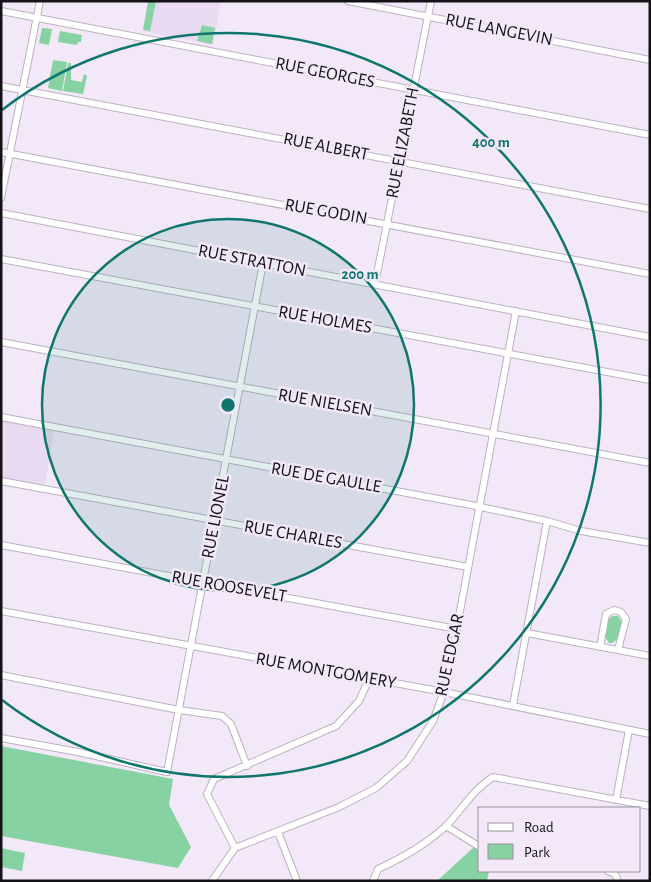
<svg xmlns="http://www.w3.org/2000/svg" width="651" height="882" viewBox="0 0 651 882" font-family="'Alegreya Sans',sans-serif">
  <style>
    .built { fill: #e8daf0 }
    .green { fill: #87d2a2 }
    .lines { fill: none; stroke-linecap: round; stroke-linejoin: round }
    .minor-casing { stroke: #bbb1c0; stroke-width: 8 }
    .minor { stroke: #fff; stroke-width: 6 }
    .ring { fill: none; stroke: #0f766e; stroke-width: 2.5 }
    .labels { text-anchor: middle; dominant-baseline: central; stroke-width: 5; stroke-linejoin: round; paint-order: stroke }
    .street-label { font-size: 18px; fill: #151217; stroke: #f2e8f8 }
    .centre { fill: #0f766e; stroke: #f2e8f8; stroke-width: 2.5 }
    .ring-label { font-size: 15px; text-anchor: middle; font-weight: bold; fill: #0f766e; stroke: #f2e8f8; stroke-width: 5; stroke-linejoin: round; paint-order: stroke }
  </style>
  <rect width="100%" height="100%" fill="#f2e8f8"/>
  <path class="built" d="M144 1H221L213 45 143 31 148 3Z
    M1 417 55 427 44 489 1 481Z"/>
  <path class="green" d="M156 1 150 31 143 30 148 2Z
    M202 25 215 28 212 44 197 41Z
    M42 28 52 29 49 45 39 43Z
    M60 31 82 35 81 42H78L77 45 58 42Z
    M53 60 67 62 62 91 48 88Z
    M68 63H71V80L82 82 84 74 87 76 83 94 63 91Z
    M612 616H618L622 622 619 638 612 643H609L605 637 608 620Z
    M1 746 173 779 169 805 191 847 178 868 1 836Z
    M475 846 480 847V871H489L487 881H437Z
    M1 848 25 853 22 871 1 867Z"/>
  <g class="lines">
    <g class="minor-casing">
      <path id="minor" d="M348 1 650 60
        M1 11 650 135
        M1 86 650 209
        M1 152 650 274
        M1 198 40 1
        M1 213 650 337
        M1 259 650 380
        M375 284 431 1
        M1 342 650 463
        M1 417 471 505 547 521 581 531 650 543
        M1 481 468 567
        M1 545 457 629
        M1 611 444 692 650 734
        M527 633 650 656
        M600 647 606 614 614 610 621 612 626 619 618 650
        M1 675 179 710 222 716 231 724 247 766
        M513 705 547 521
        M1 738 78 752 167 772 263 263
        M616 800 629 730
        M446 826 480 847
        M278 832 297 881
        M235 848 207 794 214 779 336 726 359 701 369 679
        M608 871 615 874 618 881
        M212 881 235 848 339 807 376 788 407 761 433 721 446 686 516 311
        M373 881 378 869C402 858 427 844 447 825 462 809 474 789 493 777L650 806"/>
    </g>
    <use href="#minor" class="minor"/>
  </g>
  <circle cx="228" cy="405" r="186" fill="#0f766e" fill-opacity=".12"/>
  <g class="ring">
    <circle cx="228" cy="405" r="186"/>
    <path d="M2 110A372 372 0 1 1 2 700"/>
  </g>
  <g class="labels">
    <g class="street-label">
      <text transform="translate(499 30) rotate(11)">RUE LANGEVIN</text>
      <text transform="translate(325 73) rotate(11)">RUE GEORGES</text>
      <text transform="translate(403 143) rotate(-79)">RUE ELIZABETH</text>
      <text transform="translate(326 147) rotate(11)">RUE ALBERT</text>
      <text transform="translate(326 212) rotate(10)">RUE GODIN</text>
      <text transform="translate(252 261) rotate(11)">RUE STRATTON</text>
      <text transform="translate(325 320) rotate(10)">RUE HOLMES</text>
      <text transform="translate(325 403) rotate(10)">RUE NIELSEN</text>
      <text transform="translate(326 478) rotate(10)">RUE DE GAULLE</text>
      <text transform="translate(216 517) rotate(-79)">RUE LIONEL</text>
      <text transform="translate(293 535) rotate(10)">RUE CHARLES</text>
      <text transform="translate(229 587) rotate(10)">RUE ROOSEVELT</text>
      <text transform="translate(450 655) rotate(-78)">RUE EDGAR</text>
      <text transform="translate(326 671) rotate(10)">RUE MONTGOMERY</text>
    </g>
  </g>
  <circle cx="228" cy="405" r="8" class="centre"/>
  <g class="ring-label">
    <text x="491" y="147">400 m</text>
    <text x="360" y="279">200 m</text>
  </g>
  <rect width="651" height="882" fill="none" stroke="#151217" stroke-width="5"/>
  <rect x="478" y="807" width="162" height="65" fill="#f2e8f8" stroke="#9a929e"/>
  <rect x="488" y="823" width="25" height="8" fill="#ffffff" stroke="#9a929e"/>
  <text x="524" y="832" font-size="15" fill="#151217">Road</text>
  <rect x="488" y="844" width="25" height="15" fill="#87d2a2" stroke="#9a929e"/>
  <text x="524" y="857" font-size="15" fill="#151217">Park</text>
</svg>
